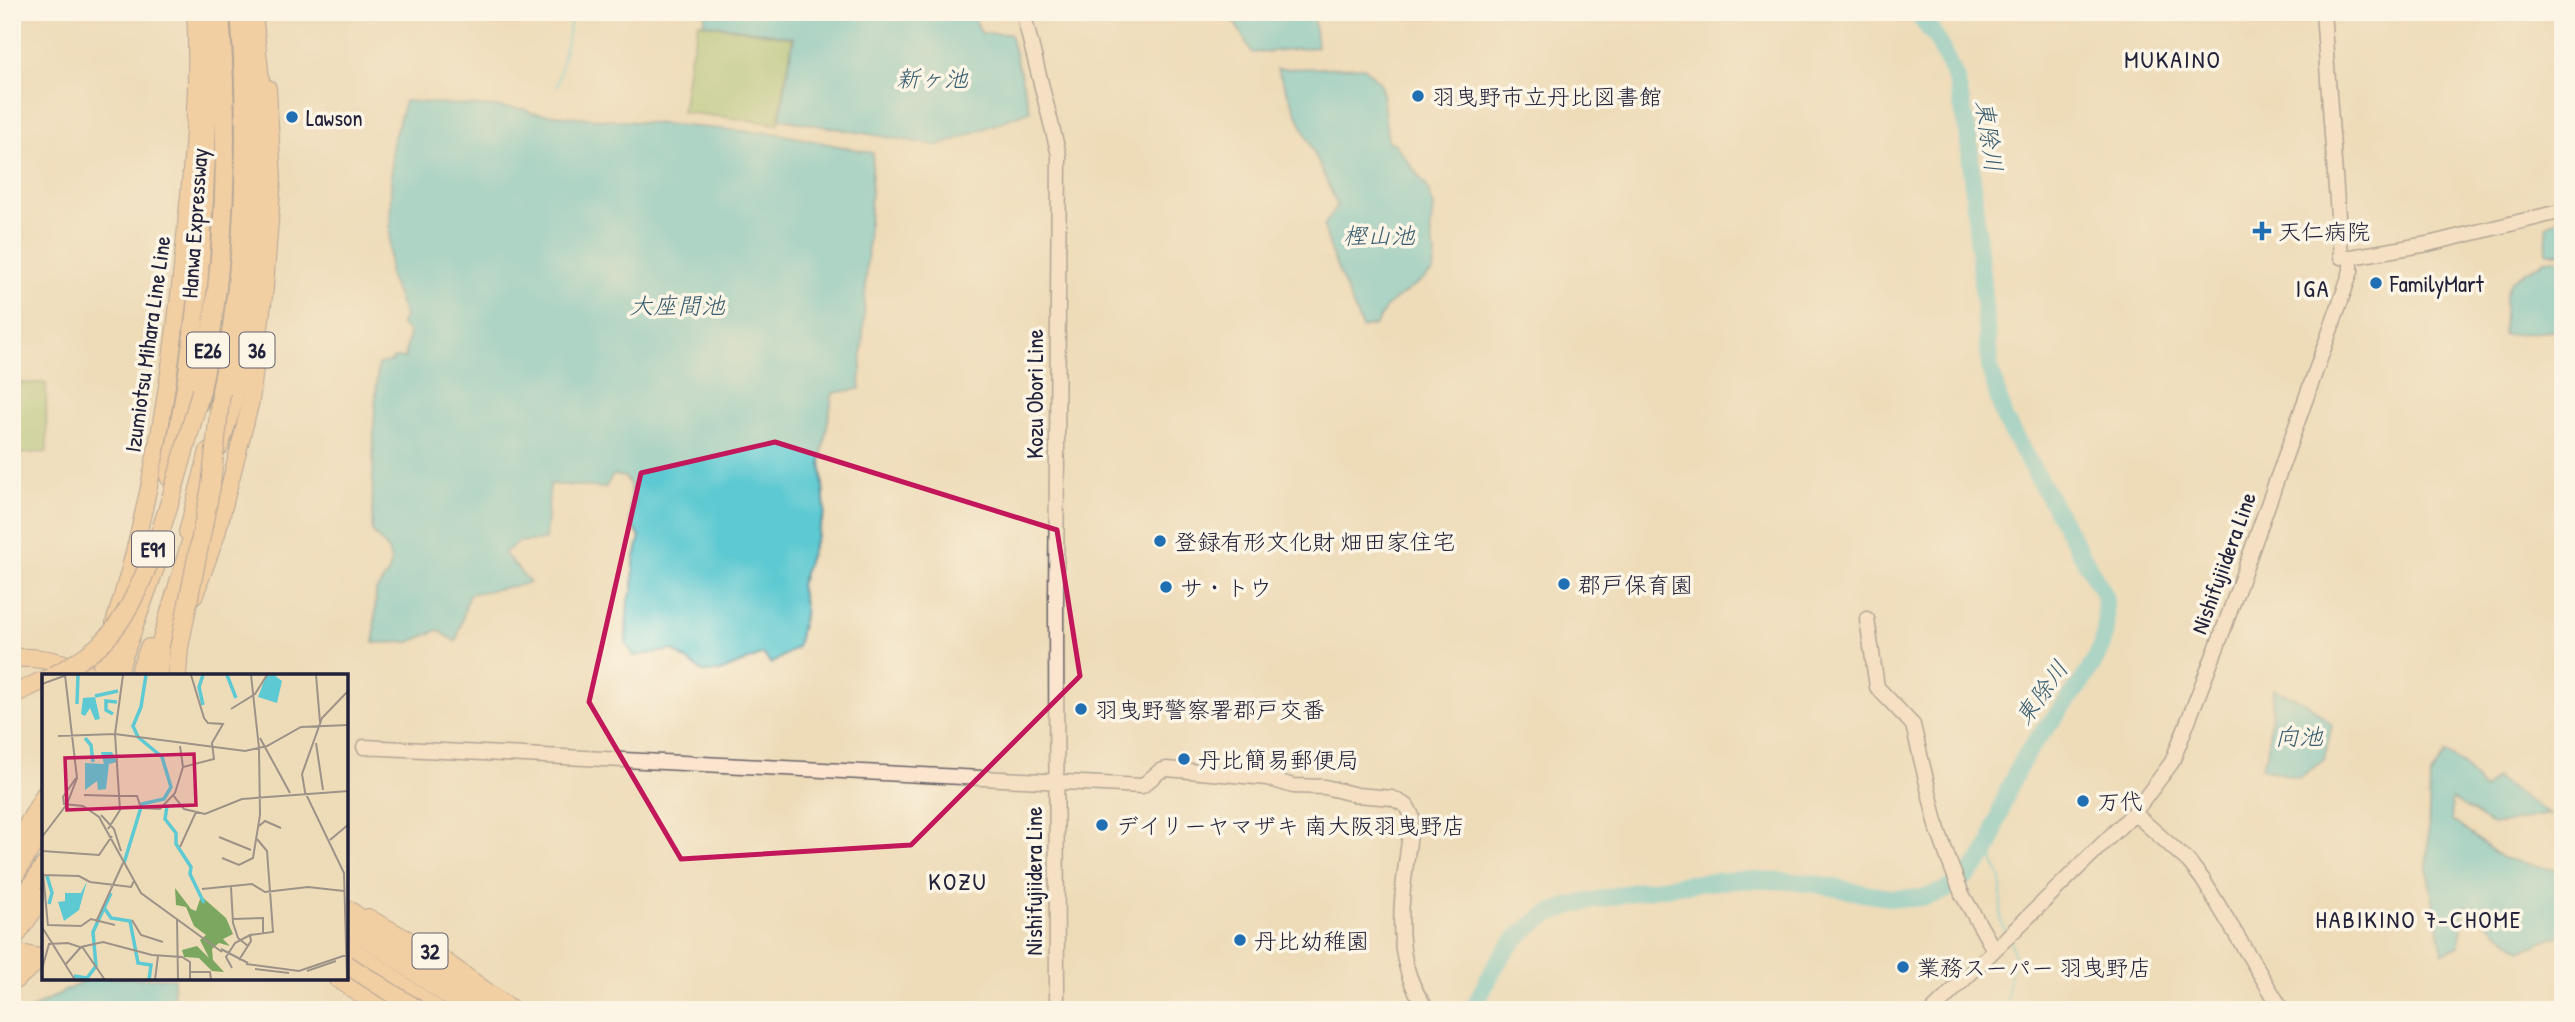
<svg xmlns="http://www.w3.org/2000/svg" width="2575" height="1022" viewBox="0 0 2575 1022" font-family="'Patrick Hand','Klee One',sans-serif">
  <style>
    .green { fill: #9ac16c; stroke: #5e7254; stroke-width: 2 }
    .water { fill: #5dc9d2; stroke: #407686; stroke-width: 2 }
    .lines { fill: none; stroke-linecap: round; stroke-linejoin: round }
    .stream { stroke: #5dc9d2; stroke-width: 2.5 }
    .river { stroke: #5dc9d2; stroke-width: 18 }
    .secondary-casing { stroke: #696367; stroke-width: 17 }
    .primary-casing { stroke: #696367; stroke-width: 18 }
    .highway-casing { stroke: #696367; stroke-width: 20 }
    .secondary { stroke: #fce5cf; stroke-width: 14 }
    .primary { stroke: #f7bd88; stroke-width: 16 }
    .highway { stroke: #f7bd88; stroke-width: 18 }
    .highway-bridge-casing { stroke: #696367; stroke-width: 20; stroke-linecap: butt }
    .highway-bridge { stroke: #f7bd88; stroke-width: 18 }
    .marked { fill: none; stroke: #c2185b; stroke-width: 5; stroke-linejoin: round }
    .poi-dot { fill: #1f6fb2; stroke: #fcf5e5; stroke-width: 2.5 }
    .labels { text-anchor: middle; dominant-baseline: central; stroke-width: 7; stroke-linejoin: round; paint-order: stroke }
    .shield { fill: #fcf5e5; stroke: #63616e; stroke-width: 2 }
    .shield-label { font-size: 21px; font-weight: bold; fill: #22223b }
    .poi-label { font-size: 23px; fill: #22223b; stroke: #fcf5e5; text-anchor: start }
    .street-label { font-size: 23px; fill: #22223b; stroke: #fcf5e5 }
    .neighbourhood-label { font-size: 24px; letter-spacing: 2px; fill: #22223b; stroke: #fcf5e5 }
    .water-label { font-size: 24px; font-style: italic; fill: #375c70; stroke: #fcf5e5 }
    .inset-river { fill: none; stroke: #5dc9d2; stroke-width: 3.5 }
    .inset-road { fill: none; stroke: #9c9287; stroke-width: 2 }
    .view { fill: #c2185b; fill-opacity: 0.15; stroke: #c2185b; stroke-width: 3.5 }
    .inset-edge { fill: none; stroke: #22223b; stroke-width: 3.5 }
  </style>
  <rect width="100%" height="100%" fill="#fcf5e5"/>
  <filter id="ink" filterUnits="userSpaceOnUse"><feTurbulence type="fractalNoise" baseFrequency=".0143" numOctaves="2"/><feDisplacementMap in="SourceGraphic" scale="14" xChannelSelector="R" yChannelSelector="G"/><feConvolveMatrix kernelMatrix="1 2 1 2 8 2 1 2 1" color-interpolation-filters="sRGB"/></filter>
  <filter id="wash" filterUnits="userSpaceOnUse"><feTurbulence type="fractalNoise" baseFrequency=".00686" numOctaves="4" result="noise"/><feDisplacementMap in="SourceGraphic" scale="28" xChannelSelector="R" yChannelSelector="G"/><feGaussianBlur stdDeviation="1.57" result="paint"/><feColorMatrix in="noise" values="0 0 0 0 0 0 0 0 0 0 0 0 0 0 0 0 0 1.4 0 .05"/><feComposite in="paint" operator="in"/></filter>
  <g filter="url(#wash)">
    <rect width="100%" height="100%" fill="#eedcb9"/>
    <path class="green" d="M699 23 793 38 778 124 682 112 689 62Z
      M20 383H46L47 452 16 454 17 389Z"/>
    <path class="water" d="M706 12H972L981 33 1010 34 1030 111 939 146 780 119 794 37 704 23Z
      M1229 12H1313L1317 47 1252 53Z
      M1364 67 1381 84 1388 142 1394 143 1427 187 1434 207 1430 230 1435 254 1433 272 1386 307 1376 325 1362 328 1332 255 1324 226 1337 205 1277 69Z
      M405 101 525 109 531 113 780 134 873 153 860 389 833 393 821 460 825 512 800 585 805 610 797 647 771 664 763 654 720 672H703L673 650 634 656 626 643 627 619 628 601 633 590 634 562 640 537 630 522V485L625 477 613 475 605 488 550 484 545 540 519 542 504 553 530 583 469 594 456 642 438 630 410 642 374 643 376 591 389 572 391 561 387 548 372 532 374 424 378 364 393 361V358H405L409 332 400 325 405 316 389 275 392 144Z
      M2563 217V253H2547L2546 226Z
      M2544 260H2563V330L2503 335C2504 319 2502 286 2516 277 2526 271 2535 269 2544 260Z
      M2274 689 2309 704 2332 725 2324 760 2299 778 2261 768 2267 753Z
      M2446 753 2462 764 2484 790 2495 778 2549 814 2492 825 2451 799 2452 820 2502 858 2556 870 2563 895V934L2522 950 2465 905 2459 946 2443 953 2427 869 2430 777Z
      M89 978H174L173 1010H29Z"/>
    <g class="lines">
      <path class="stream" d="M557 87 573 12
        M1988 850 2001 878V921L2006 932
        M2005 1010 2014 956 2011 941"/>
      <path class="river" d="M1473 1010C1489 976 1504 943 1537 921 1556 908 1579 903 1601 899 1668 884 1738 875 1806 883 1851 887 1910 913 1951 887 1965 878 1980 864 1988 849 1993 842 1994 833 1996 824 2004 799 2013 774 2028 752 2050 719 2095 675 2104 638 2107 624 2105 610 2105 596L2004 418 1990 368 1968 133 1956 79 1937 39 1916 12"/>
    </g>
  </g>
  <g filter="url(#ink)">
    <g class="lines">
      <g class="secondary-casing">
        <path id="secondary" d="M1023 12 1059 155 1056 602 1057 1010
          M2323 12 2341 257
          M1867 619 1877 687 1913 725 1938 830 1949 861 1962 894 1994 950
          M364 747 1142 786 1160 771 1167 769 1267 778 1293 786 1325 787 1357 795 1392 798 1407 806 1412 816C1406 879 1384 956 1428 1010
          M2134 813 2189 862 2203 880 2282 1010
          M1933 1010 2134 813 2172 762 2220 639 2341 300 2351 271V257L2428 244 2563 211"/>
      </g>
      <g class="primary-casing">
        <path id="primary" d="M195 595 217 534 251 401 265 288 273 179 268 88
          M114 623C154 494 174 359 186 225 193 154 199 84 195 12
          M165 676 176 649
          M12 851 44 794
          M368 917 440 957 513 1010
          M12 943 44 896"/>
      </g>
      <g class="highway-casing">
        <path id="highway" d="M198 405C226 277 230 142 220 12
          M218 406C245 278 250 143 240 12
          M219 447 234 400 254 277 261 124 260 79 253 12
          M169 477C203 324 208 168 208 12
          M188 532 209 451
          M12 658C41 657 66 661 91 676
          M102 663 129 618
          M116 676 160 554
          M138 676 149 648
          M151 676 197 521
          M12 695 44 680
          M12 880 44 826
          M346 908 487 1010
          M12 917 44 866
          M346 923 463 1006
          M346 945 437 1010
          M12 952 44 959
          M337 978 385 1010
          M12 982 44 956"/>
      </g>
      <use href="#secondary" class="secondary"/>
      <use href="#primary" class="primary"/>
      <use href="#highway" class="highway"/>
      <g class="highway-bridge-casing">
        <path id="highway-bridge" d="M53 676C72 665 91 654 106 639 153 590 181 458 201 391
          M177 676 179 648 211 486 221 393
          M346 964 418 1010"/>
      </g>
      <use href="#highway-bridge" class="highway-bridge"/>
    </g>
  </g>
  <path d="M0 0H2575V1022H0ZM775 442 1057 530 1080 676 911 845 681 859 589 702 641 473Z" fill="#eedcb9" fill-opacity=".55" fill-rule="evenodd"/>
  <path class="marked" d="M775 442 1057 530 1080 676 911 845 681 859 589 702 641 473Z"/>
  <g class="poi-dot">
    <circle cx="1418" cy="96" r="7"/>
    <circle cx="292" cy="117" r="7"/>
    <path d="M2258.5 220.5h7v7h7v7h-7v7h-7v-7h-7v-7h7z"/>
    <circle cx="2376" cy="283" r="7"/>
    <circle cx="1160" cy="541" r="7"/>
    <circle cx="1564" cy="584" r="7"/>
    <circle cx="1166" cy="587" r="7"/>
    <circle cx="1081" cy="709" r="7"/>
    <circle cx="1184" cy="759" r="7"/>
    <circle cx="2083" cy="801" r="7"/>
    <circle cx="1102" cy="825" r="7"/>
    <circle cx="1240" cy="940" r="7"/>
    <circle cx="1903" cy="967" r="7"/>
  </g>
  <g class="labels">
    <g class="shield">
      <rect x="187" y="332.5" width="42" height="35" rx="5"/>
      <rect x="239.5" y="332.5" width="35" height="35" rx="5"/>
      <rect x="132" y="531.5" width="42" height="35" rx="5"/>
      <rect x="412.5" y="933.5" width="35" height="35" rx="5"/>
    </g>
    <g class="shield-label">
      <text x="208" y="350">E26</text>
      <text x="257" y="350">36</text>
      <text x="153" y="549">E91</text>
      <text x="430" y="951">32</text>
    </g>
    <g class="poi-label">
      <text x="1432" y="96">羽曳野市立丹比図書館</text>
      <text x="306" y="117">Lawson</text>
      <text x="2278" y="231">天仁病院</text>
      <text x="2390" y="283">FamilyMart</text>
      <text x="1174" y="541">登録有形文化財 畑田家住宅</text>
      <text x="1578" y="584">郡戸保育園</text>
      <text x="1180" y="587">サ・トウ</text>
      <text x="1095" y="709">羽曳野警察署郡戸交番</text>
      <text x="1198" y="759">丹比簡易郵便局</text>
      <text x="2097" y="801">万代</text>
      <text x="1116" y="825">デイリーヤマザキ 南大阪羽曳野店</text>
      <text x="1254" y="940">丹比幼稚園</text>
      <text x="1917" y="967">業務スーパー 羽曳野店</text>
    </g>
    <g class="street-label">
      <text transform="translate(194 223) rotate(-86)">Hanwa Expressway</text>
      <text transform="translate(147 344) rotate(-82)">Izumiotsu Mihara Line Line</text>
      <text transform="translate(1034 394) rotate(-90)">Kozu Obori Line</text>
      <text transform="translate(2223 563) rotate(-70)">Nishifujiidera Line</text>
      <text transform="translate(1033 881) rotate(-90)">Nishifujiidera Line</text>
    </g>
    <g class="neighbourhood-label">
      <text x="2173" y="59">MUKAINO</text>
      <text x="2313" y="288">IGA</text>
      <text x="958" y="881">KOZU</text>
      <text x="2419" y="919">HABIKINO 7-CHOME</text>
    </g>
    <g class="water-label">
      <text x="932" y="78">新ヶ池</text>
      <text transform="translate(1990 136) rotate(82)">東除川</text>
      <text x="1379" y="235">樫山池</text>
      <text x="677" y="305">大座間池</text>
      <text transform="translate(2041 692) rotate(-54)">東除川</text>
      <text x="2299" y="736">向池</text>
    </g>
  </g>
  <g transform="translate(42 674)">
    <rect width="306" height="306" fill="#eedcb9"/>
    <path d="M133 214 149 235 154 237 159 222 184 244 191 260 181 265 188 272 177 269 170 275 171 286 182 298 170 297 157 284 142 283 140 276 155 272 167 284 158 266 164 261 152 252 144 233 134 231Z" fill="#7ba760"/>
    <path d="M232 1 240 7 235 29 216 23 224 2ZM53 23 58 45 53 46 48 34 43 42 39 40 41 24ZM59 78H70L75 88 67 90 64 115 56 116 55 107 43 116V89L62 90ZM45 207 37 236 22 247 16 228 23 227V219H39Z" fill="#5dc9d2"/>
    <path class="inset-river" d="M185 1 194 24M53 22 76 17M35 30 36 1M161 31 157 13 161 1M71 40 64 36V27L75 28M43 64 49 71 51 88M125 132 123 145 134 159V170L149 193 148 200 162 229M82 189 100 130 122 125 129 113 120 83 96 63 91 52 99 33 104 1M5 202 10 219 7 230M63 235 69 244 88 247 96 289 109 291 107 306M32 302 45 304 54 292 51 258 69 219"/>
    <path class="inset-road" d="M209 1 217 74M274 1 278 48M0 10 22 2M189 35 213 20 225 1M16 62 73 60 203 77 225 72 259 53 306 51M218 64 248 119M274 69 281 116M138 72 141 93M34 104 21 123 22 130 41 132 57 143 99 219 180 278M42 121 77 122M131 121 142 135 163 140 200 125 307 117M77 122H95L99 134 118 135 133 119 141 93 172 85 170 69 181 50 166 49 162 44 149 1M59 141 72 155 79 177M217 152 223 147 239 154M66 155 78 136 73 60 81 1M0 163 25 130 35 104 23 1M177 163 209 176M288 166 307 150M138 173 154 138M0 177 57 181 70 162M180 184 197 191 211 184 218 141 217 74M1 199 6 252M1 201 37 202 48 208 89 213 92 207M189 213 191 249 196 264 206 272M160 215 210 210 223 218 266 213 302 217M135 245 136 306M191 245 221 244V259M90 246 99 261 121 268M54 248 81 189M6 251 39 252 49 245 73 251M0 253 33 306M39 273 61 268 110 281 140 283 148 288V306M179 275 206 289M197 286 209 267 208 261M204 290 257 297 307 280M23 291 39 273M190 294 184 283 193 269 208 261 231 258 225 177 215 165M0 295 7 270 26 269 41 274 63 306M213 295 247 299M265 297 294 287M148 298H168L169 306M113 306 116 282M305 306 302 199 263 118 260 100 280 44 307 16"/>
    <path class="view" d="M152 80 154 131 25 136 23 84Z"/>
    <rect width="306" height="306" class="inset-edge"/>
  </g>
  <rect width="2575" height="1022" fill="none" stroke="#fcf5e5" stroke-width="42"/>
</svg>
